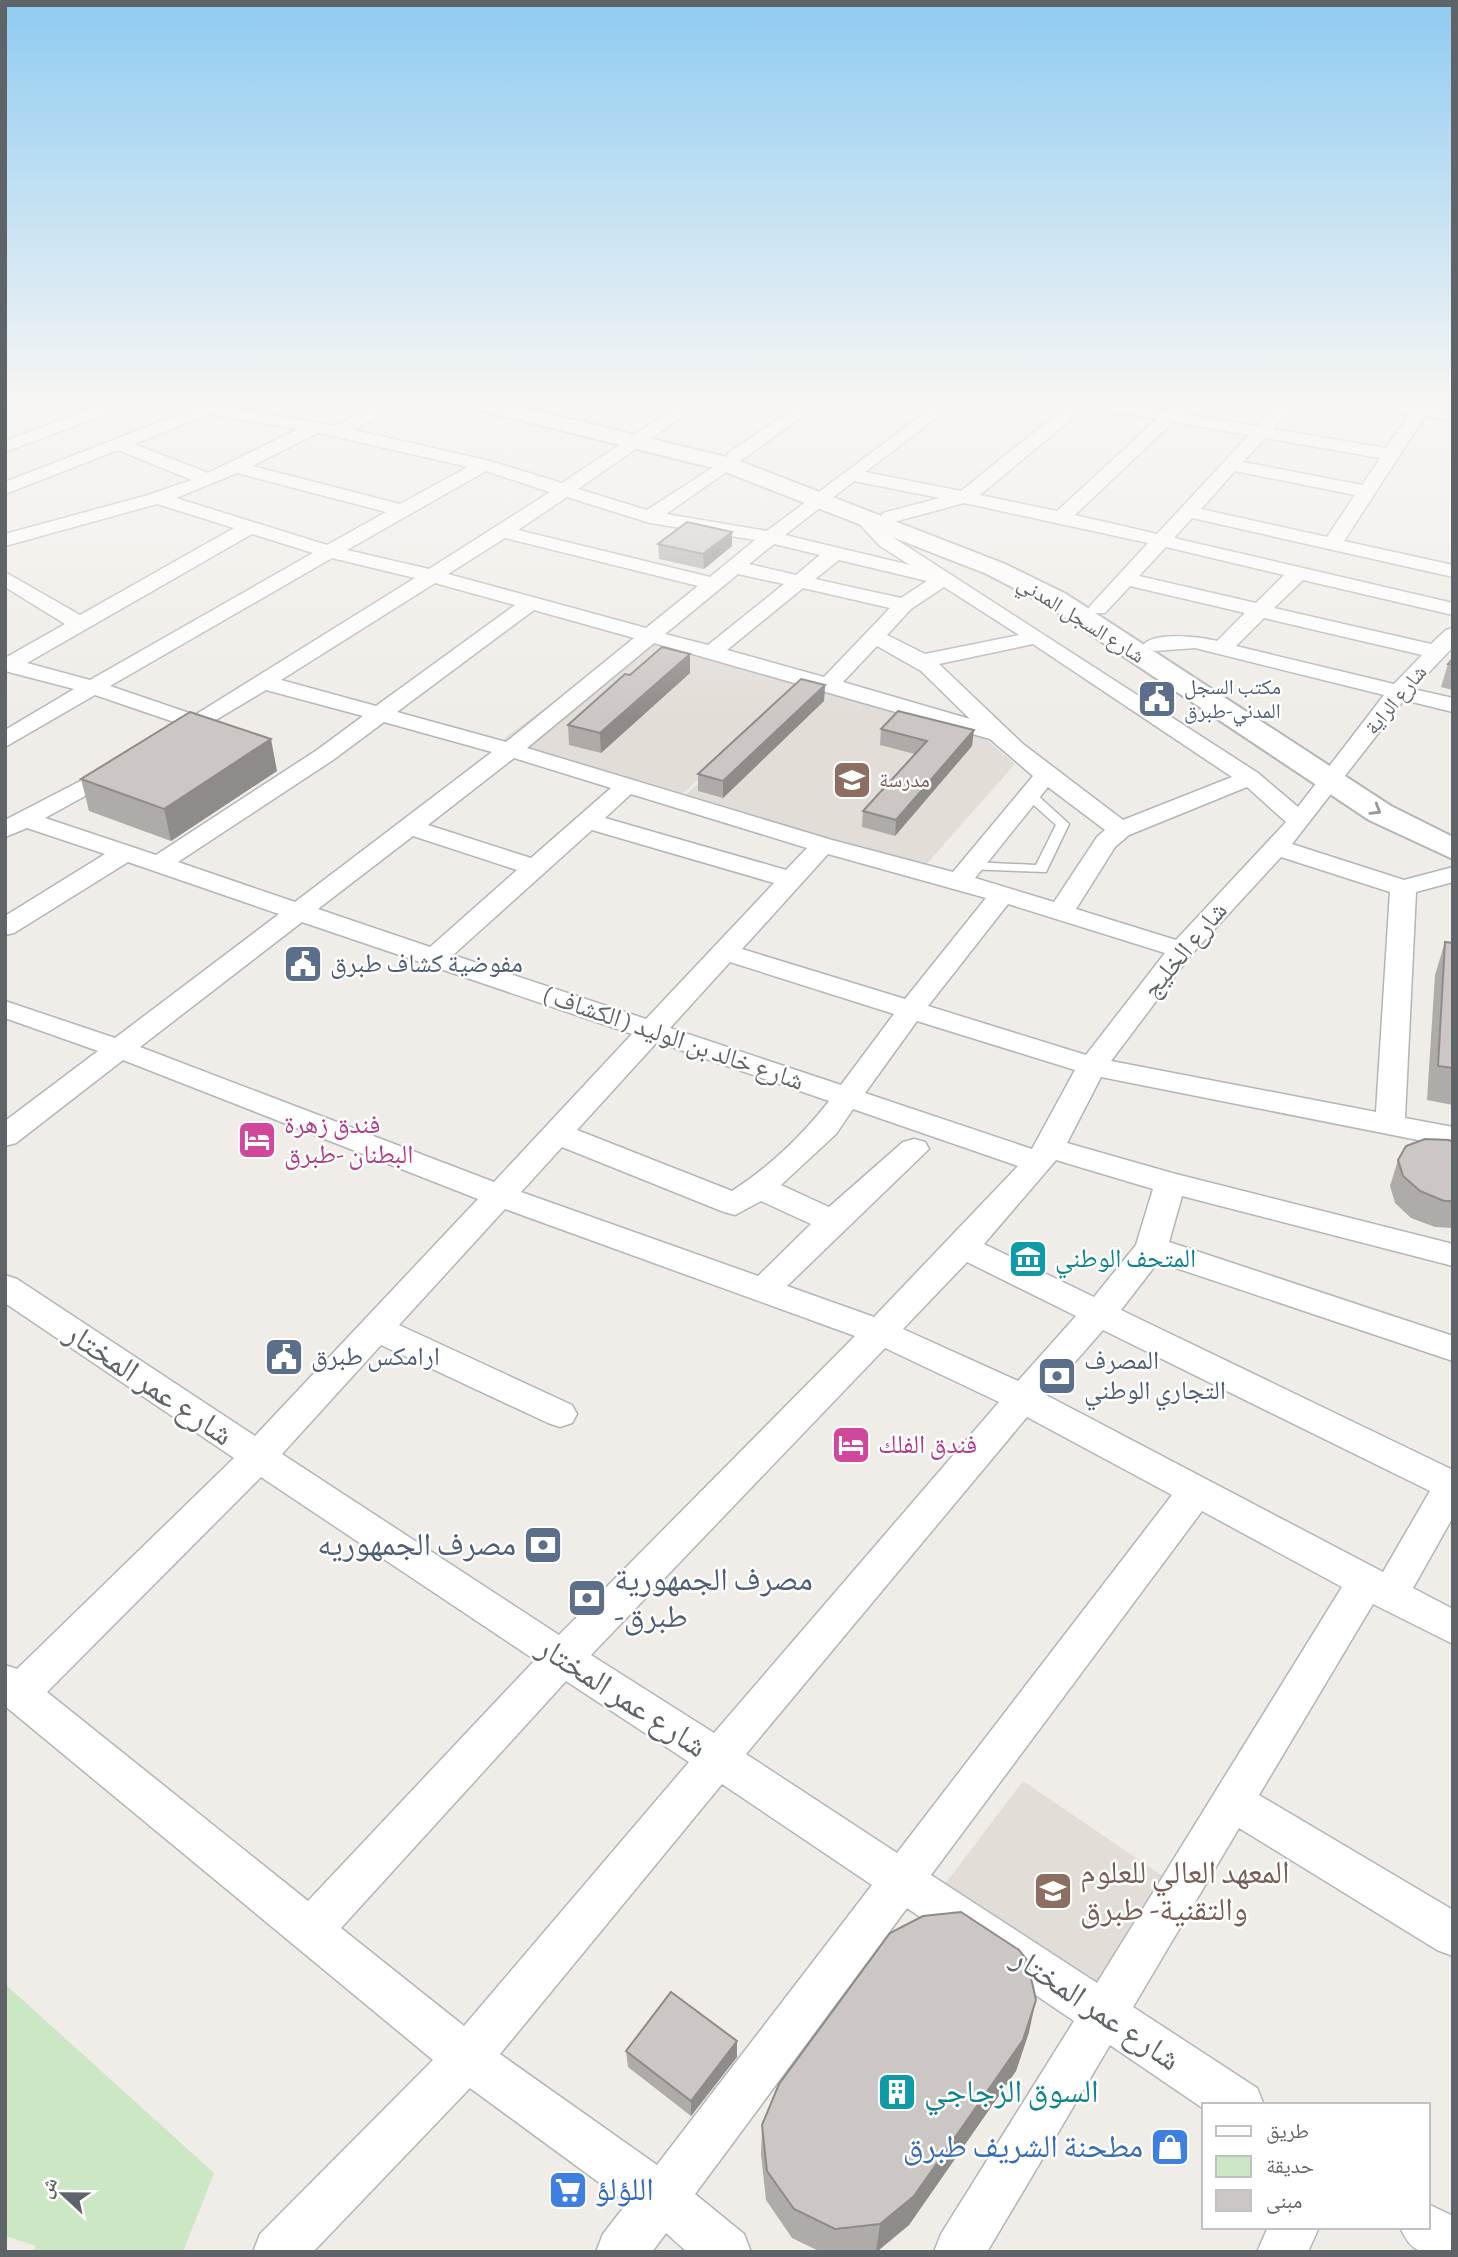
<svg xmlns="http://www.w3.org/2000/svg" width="1458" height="2257" viewBox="0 0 1458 2257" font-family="'Alegreya Sans','Noto Naskh Arabic',sans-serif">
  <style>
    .education { fill: #e3ddd8 }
    .green { fill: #cce7c4 }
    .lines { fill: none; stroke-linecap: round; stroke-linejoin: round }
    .service-casing { stroke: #b2b6b9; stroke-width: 3 }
    .minor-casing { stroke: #b2b6b9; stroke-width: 3 }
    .tertiary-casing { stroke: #b2b6b9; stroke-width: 4 }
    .service { fill: #fff; fill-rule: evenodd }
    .minor { fill: #fff; fill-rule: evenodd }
    .tertiary { fill: #fff; fill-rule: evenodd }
    .wall { fill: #afaba9 }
    .shaded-wall { fill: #8f8b89 }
    .building { fill: #ccc7c4; stroke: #8f8b89; stroke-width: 2 }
    .oneway { stroke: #969a9c }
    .labels { text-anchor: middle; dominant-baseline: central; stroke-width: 5; stroke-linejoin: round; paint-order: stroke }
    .far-street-label { font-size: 21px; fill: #5e6467; stroke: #fff }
    .far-service-label { font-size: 21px; fill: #4e5e75; stroke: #fff; text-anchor: start }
    .far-education-label { font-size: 21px; fill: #785e54; stroke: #fff; text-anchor: start }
    .street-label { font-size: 26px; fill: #5e6467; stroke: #fff }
    .service-label { font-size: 26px; fill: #4e5e75; stroke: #fff; text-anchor: start }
    .hotel-label { font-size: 26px; fill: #b23c85; stroke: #fff; text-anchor: start }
    .culture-label { font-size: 26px; fill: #0d838f; stroke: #fff; text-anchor: start }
    .near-street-label { font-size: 32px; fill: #5e6467; stroke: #fff }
    .near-service-label { font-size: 32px; fill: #4e5e75; stroke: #fff; text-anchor: end }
    .near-education-label { font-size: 32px; fill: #785e54; stroke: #fff; text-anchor: start }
    .near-culture-label { font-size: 32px; fill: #0d838f; stroke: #fff; text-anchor: start }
    .near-shop-label { font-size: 32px; fill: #366cbe; stroke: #fff; text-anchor: end }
  </style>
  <rect width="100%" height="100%" fill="#f0ece7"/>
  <path class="education" d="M651 630 705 658 806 682 682 794 626 777 491 748Z
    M806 686 981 735 1015 764 923 868 684 796Z
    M1023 1781 1173 1883 1086 2012 933 1900Z"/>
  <path class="green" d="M5 1984 214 2173 183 2252H33L36 2246 5 2236Z"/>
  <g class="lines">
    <g class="service-casing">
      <path id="service" d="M1031 792 1035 793 1069 824 1046 872 966 869V863L971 862 1036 865 1056 825 1027 799V793Z"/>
    </g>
    <g class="minor-casing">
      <path id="minor" d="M5 402H23L5 410Z
        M211 402H233L227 407 335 426 383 402H403L353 430 490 461 562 483 684 402H703L578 489 647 510 726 459 728 453 804 402H823L740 461 734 462 732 468 666 514 767 531 939 402H957L865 472 961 491 1072 402H1112L1166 411 1179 403 1187 408 1183 414 1257 426 1280 402H1297L1273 429 1386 448 1410 413 1367 406 1365 402H1400L1453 411V421L1425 416 1344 541 1453 565V577L1192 518 1174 538 1453 603V615L1303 580 1274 608 1431 644 1446 630 1453 628V647L1413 689 1453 698V712L1404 700 1292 844 1404 880 1453 867V882L1416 892 1405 1118 1453 1127V1147L1101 1077 1067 1143 1172 1173 1453 1244V1266L1182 1196 1169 1242 1453 1336V1361L1158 1262 1121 1310 1453 1470V1517L1413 1588 1453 1609V1644L1373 1604 1259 1795 1453 1910V1956L1437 1950 1239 1828 1133 2007 1257 2088 1264 2105H1204V2109L1110 2045 987 2252H934L941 2234 1074 2021 907 1908 695 2194 744 2234 751 2252H687L666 2233 652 2252H596L603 2234 627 2203 470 2088 313 2252H253L260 2234 433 2060 5 1706V1665L17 1669 234 1458 5 1303V1275L17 1279 255 1436 478 1199 123 1060 16 1143 5 1146V1121L98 1051 5 1018V1001L115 1038 279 914 128 862 14 933 5 935V916L105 854 27 828 5 837V820L119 761 127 763 131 768 127 773 45 818 156 855 317 750 363 716 266 690 172 746 161 739 180 724 95 695 5 747V730L74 689 5 671V658L65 624 5 587V572L80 615 234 528 157 504 5 546V534L148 495 192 480 118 450 5 494V482ZM1086 407 1157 419 1057 511 980 495ZM209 414 298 429 208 473 134 444ZM1173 422 1249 435 1157 534 1075 515ZM318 433 337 437 468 467 400 504 252 466ZM1265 438 1380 458 1362 485 1243 462ZM486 471 550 492 429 569 347 550ZM1235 471 1355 495 1327 537 1201 509ZM237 473 386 512 327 545 176 498ZM854 481 940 498 883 513 881 517 890 523 964 503 1148 543 1091 605 1088 609 1091 613H1105L1130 586 1245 613 1217 641C1201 637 1155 631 1143 645L1154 651 1195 648 1384 695 1298 807 1258 773 894 538 866 510H852L850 514 880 546 910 565 785 535ZM567 497 650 523 755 540 710 577 518 530ZM252 534 313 553 90 680 27 663ZM505 538 698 586 646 628 448 574ZM774 544 820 555 796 575 749 564ZM1166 547 1284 575 1256 603 1139 576ZM332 558 415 578 195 715 110 686ZM839 560 927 581 901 598 815 579ZM738 574 784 584 708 645 665 634ZM435 583 515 605 376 706 281 680ZM944 587 1019 635 925 654 887 635 911 609ZM803 588 890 608 824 677 727 650ZM534 610 634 638 506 742 397 712ZM1264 618 1422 655 1394 684 1236 646ZM654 643 990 739 1033 776 953 872 832 840 527 748ZM1033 644 1232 777 1123 820 1023 744 939 664ZM877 646 921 671 970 719 843 682ZM384 722 492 752 295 902 178 862 333 760ZM514 758 611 788 531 858 428 825ZM1048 787 1105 830 1097 837 1054 902 975 878ZM1247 787 1286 822 1176 940 1076 909 1115 847 1129 835ZM631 794 807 848 786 870 605 818ZM592 830 774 883 646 1019 453 955ZM413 836 517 870 430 947 318 909ZM828 854 986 898 905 999 742 949ZM1281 857 1390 892 1376 1112 1111 1061 1190 956ZM1008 904 1165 953 1086 1055 928 1006ZM302 922 632 1034 494 1182 140 1047ZM730 962 894 1014 841 1085 670 1028ZM917 1021 1075 1070 1032 1149 865 1093ZM657 1042 829 1101C803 1135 768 1168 732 1191L577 1130ZM853 1109 1018 1166 874 1317 787 1286 929 1149 925 1142 914 1139 903 1142 829 1207 781 1185 836 1134ZM562 1147 724 1212 735 1215 761 1201 811 1224 758 1276 521 1192ZM1056 1160 1153 1189 1136 1245 1094 1297 984 1244ZM505 1209 855 1336 559 1635 282 1454 381 1345 548 1423 560 1427 572 1423 577 1414 572 1405 399 1325ZM967 1262 1076 1316 1018 1381 903 1329ZM1103 1330 1430 1491 1383 1572 1046 1395ZM885 1348 999 1402 714 1733 591 1655ZM1027 1417 1172 1495 897 1853 746 1754ZM261 1477 535 1660 308 1901 47 1692ZM1202 1511 1342 1587 1097 1983 931 1875ZM566 1681 689 1762 464 2026 341 1928ZM722 1784 872 1885 657 2165 500 2054Z
        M98 406 104 407 106 411 104 415 5 452V441Z
        M1428 2204 1453 2216V2252C1424 2252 1413 2257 1400 2227H1428Z
        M1268 2227H1319L1308 2252H1257Z"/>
    </g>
    <g class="tertiary-casing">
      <path id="tertiary" d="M463 402H500L734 459 1005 564 1066 594 1391 806 1453 837V859L1369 820 1048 606 987 574 718 469 466 407Z"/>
    </g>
    <use href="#service" class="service"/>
    <use href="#minor" class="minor"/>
    <use href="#tertiary" class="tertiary"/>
  </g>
  <path class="wall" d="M658 544 732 546 704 569 659 559Z
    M690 654V673L601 753 569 745 568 725 630 675Z
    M1453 658V690L1441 687 1448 664Z
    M825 685 824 701 723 798 698 791V774Z
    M881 729 972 746 895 836 862 827 863 811 915 754 880 745Z
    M277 771 171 841 89 811 81 779Z
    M1445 942 1453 943V1105L1427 1100 1435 975Z
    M1453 1142V1228L1435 1227 1411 1218 1395 1203 1390 1186 1398 1160Z
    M1029 2032 1016 2071 909 2225 877 2252H821L792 2238 766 2200 761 2155 762 2125Z
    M737 2041V2057L691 2116 628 2067 626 2051Z"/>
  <path class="shaded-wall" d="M732 532V546L704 569 703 554Z
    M690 654V673L601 753 600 733Z
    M825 685 824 701 723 798V781Z
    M974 730 972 746 895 836 896 820Z
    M271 739 277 771 171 841 164 809Z
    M1036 2000 1029 2032 1016 2071 909 2225 876 2252 880 2224Z
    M737 2041V2057L691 2116V2101Z"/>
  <path class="building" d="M687 522 732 532 703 554 658 544Z
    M662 647 690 654 600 733 568 725 625 674 630 675Z
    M1453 658V665L1448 664Z
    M801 679 825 685 723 781 698 774Z
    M898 711 974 730 896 820 863 811 927 741 881 729Z
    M190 712 271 739 164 809 81 779Z
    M1445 942 1453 943V1068L1438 1066Z
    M1425 1139 1449 1140 1453 1142V1201H1444L1420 1191 1403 1176 1398 1160 1406 1146Z
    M961 1912 1019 1950 1027 1960 1036 2000 1023 2040 914 2196 880 2224 835 2229 794 2209 767 2171 762 2125 779 2084 890 1933 923 1916Z
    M671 1992 737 2041 691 2101 626 2051Z"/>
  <defs><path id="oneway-chevron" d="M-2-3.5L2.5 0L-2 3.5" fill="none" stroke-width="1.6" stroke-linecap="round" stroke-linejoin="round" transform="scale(1.75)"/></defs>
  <use class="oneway" href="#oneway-chevron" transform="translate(1376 810) rotate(31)"/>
  <linearGradient id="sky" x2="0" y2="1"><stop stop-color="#8fcbf1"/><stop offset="0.56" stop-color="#f8f6f4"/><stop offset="1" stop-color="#f8f6f4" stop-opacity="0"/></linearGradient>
  <rect width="1458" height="718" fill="url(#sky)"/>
  <defs>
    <g id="civic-square" transform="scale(2.0125)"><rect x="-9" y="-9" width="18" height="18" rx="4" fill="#5c6f8a" stroke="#fff"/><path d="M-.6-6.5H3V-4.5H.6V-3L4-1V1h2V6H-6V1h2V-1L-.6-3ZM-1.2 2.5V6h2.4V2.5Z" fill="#fff"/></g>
    <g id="school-square" transform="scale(2.0125)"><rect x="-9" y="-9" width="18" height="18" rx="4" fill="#8d6e63" stroke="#fff"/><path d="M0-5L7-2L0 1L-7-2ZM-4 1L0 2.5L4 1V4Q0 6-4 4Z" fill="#fff"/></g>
    <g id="hotel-square" transform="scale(2.0125)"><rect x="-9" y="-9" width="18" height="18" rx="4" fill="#d1479c" stroke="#fff"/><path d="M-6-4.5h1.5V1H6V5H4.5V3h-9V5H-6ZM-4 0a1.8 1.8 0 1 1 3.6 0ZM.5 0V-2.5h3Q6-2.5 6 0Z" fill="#fff"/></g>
    <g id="museum-square" transform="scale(2.0125)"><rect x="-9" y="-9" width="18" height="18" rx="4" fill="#0f9aa8" stroke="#fff"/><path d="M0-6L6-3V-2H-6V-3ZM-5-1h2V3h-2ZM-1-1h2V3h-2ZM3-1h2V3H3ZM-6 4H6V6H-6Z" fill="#fff"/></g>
    <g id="bank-square" transform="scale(2.0125)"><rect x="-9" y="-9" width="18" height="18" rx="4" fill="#5c6f8a" stroke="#fff"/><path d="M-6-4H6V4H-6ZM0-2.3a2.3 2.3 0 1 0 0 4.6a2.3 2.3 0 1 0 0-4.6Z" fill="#fff"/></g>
    <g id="university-square" transform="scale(2.0125)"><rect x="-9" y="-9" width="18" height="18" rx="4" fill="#8d6e63" stroke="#fff"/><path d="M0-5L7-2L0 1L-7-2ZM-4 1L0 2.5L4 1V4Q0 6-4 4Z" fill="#fff"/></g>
    <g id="building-square" transform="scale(2.0125)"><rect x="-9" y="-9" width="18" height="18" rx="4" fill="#0f9aa8" stroke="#fff"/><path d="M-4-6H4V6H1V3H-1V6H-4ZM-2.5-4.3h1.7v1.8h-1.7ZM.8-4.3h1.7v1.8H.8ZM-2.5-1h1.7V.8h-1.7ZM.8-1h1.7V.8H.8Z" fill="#fff"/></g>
    <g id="shop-square" transform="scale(2.0125)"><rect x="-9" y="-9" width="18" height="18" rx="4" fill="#3f7fe0" stroke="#fff"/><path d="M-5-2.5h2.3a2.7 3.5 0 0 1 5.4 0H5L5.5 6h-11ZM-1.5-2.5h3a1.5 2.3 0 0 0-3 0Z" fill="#fff"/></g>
    <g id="supermarket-square" transform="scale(2.0125)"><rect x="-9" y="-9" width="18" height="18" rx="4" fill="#3f7fe0" stroke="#fff"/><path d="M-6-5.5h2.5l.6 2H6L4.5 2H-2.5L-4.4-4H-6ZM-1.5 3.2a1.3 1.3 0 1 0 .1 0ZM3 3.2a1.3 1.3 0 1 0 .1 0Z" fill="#fff"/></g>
  </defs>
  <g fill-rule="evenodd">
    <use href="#civic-square" x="1157" y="699"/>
    <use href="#school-square" x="852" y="780"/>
    <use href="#civic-square" x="303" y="964"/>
    <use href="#hotel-square" x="257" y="1140"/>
    <use href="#museum-square" x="1028" y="1259"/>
    <use href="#civic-square" x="284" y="1357"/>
    <use href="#bank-square" x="1057" y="1376"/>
    <use href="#hotel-square" x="851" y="1445"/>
    <use href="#bank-square" x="543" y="1545"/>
    <use href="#bank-square" x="587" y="1598"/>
    <use href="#university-square" x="1053" y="1891"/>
    <use href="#building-square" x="897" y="2092"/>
    <use href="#shop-square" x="1170" y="2147"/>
    <use href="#supermarket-square" x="568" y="2190"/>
  </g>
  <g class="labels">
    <g class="far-street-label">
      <text transform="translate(1081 620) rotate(32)">شارع السجل المدني</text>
      <text transform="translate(1396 700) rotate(-50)">شارع الراية</text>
    </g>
    <g class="far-service-label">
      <text x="1184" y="687">مكتب السجل<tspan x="1184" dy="24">المدني-طبرق</tspan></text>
    </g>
    <g class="far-education-label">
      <text x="879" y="780">مدرسة</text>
    </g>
    <g class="street-label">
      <text transform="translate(1185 950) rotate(-50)">شارع الخليج</text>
      <text transform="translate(673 1038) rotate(19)">شارع خالد بن الوليد ( الكشاف )</text>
    </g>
    <g class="service-label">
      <text x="330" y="964">مفوضية كشاف طبرق</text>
      <text x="311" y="1357">ارامكس طبرق</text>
      <text x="1084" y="1361">المصرف<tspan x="1084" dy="30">التجاري الوطني</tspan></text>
    </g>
    <g class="hotel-label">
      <text x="284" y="1125">فندق زهرة<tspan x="284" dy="30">البطنان -طبرق</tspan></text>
      <text x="878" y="1445">فندق الفلك</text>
    </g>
    <g class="culture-label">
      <text x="1055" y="1259">المتحف الوطني</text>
    </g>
    <g class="near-street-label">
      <text transform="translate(149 1384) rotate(34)">شارع عمر المختار</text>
      <text transform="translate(622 1697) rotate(33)">شارع عمر المختار</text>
      <text transform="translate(1096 2009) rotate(34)">شارع عمر المختار</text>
    </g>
    <g class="near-service-label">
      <text x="516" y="1545">مصرف الجمهوريه</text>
      <text x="614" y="1580" text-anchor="start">مصرف الجمهورية<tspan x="614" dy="37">-طبرق</tspan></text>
    </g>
    <g class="near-education-label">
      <text x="1080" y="1873">المعهد العالي للعلوم<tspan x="1080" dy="37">والتقنية- طبرق</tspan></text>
    </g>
    <g class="near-culture-label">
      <text x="924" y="2092">السوق الزجاجي</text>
    </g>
    <g class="near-shop-label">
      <text x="1143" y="2147">مطحنة الشريف طبرق</text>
      <text x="595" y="2190" text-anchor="start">اللؤلؤ</text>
    </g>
  </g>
  <rect width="1458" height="2257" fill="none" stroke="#5e6467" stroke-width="14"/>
  <rect x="1202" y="2103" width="228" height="126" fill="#ffffff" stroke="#bfc1c2" stroke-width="2"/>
  <rect x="1216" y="2126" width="35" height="10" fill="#ffffff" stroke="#bfc1c2" stroke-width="2"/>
  <text x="1266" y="2138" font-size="21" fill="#5e6467">طريق</text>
  <rect x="1216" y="2156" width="35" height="21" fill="#cce7c4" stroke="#bfc1c2" stroke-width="2"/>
  <text x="1266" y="2173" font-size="21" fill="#5e6467">حديقة</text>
  <rect x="1216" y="2190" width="35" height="21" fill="#ccc7c4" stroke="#bfc1c2" stroke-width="2"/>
  <text x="1266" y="2208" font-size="21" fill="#5e6467">مبنى</text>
  <g transform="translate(63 2194) rotate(292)" stroke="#ffffff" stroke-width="5" paint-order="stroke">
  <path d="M0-5L12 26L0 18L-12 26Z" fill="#5e6467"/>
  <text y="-10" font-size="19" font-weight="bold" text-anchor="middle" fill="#5e6467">ش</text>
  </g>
</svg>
